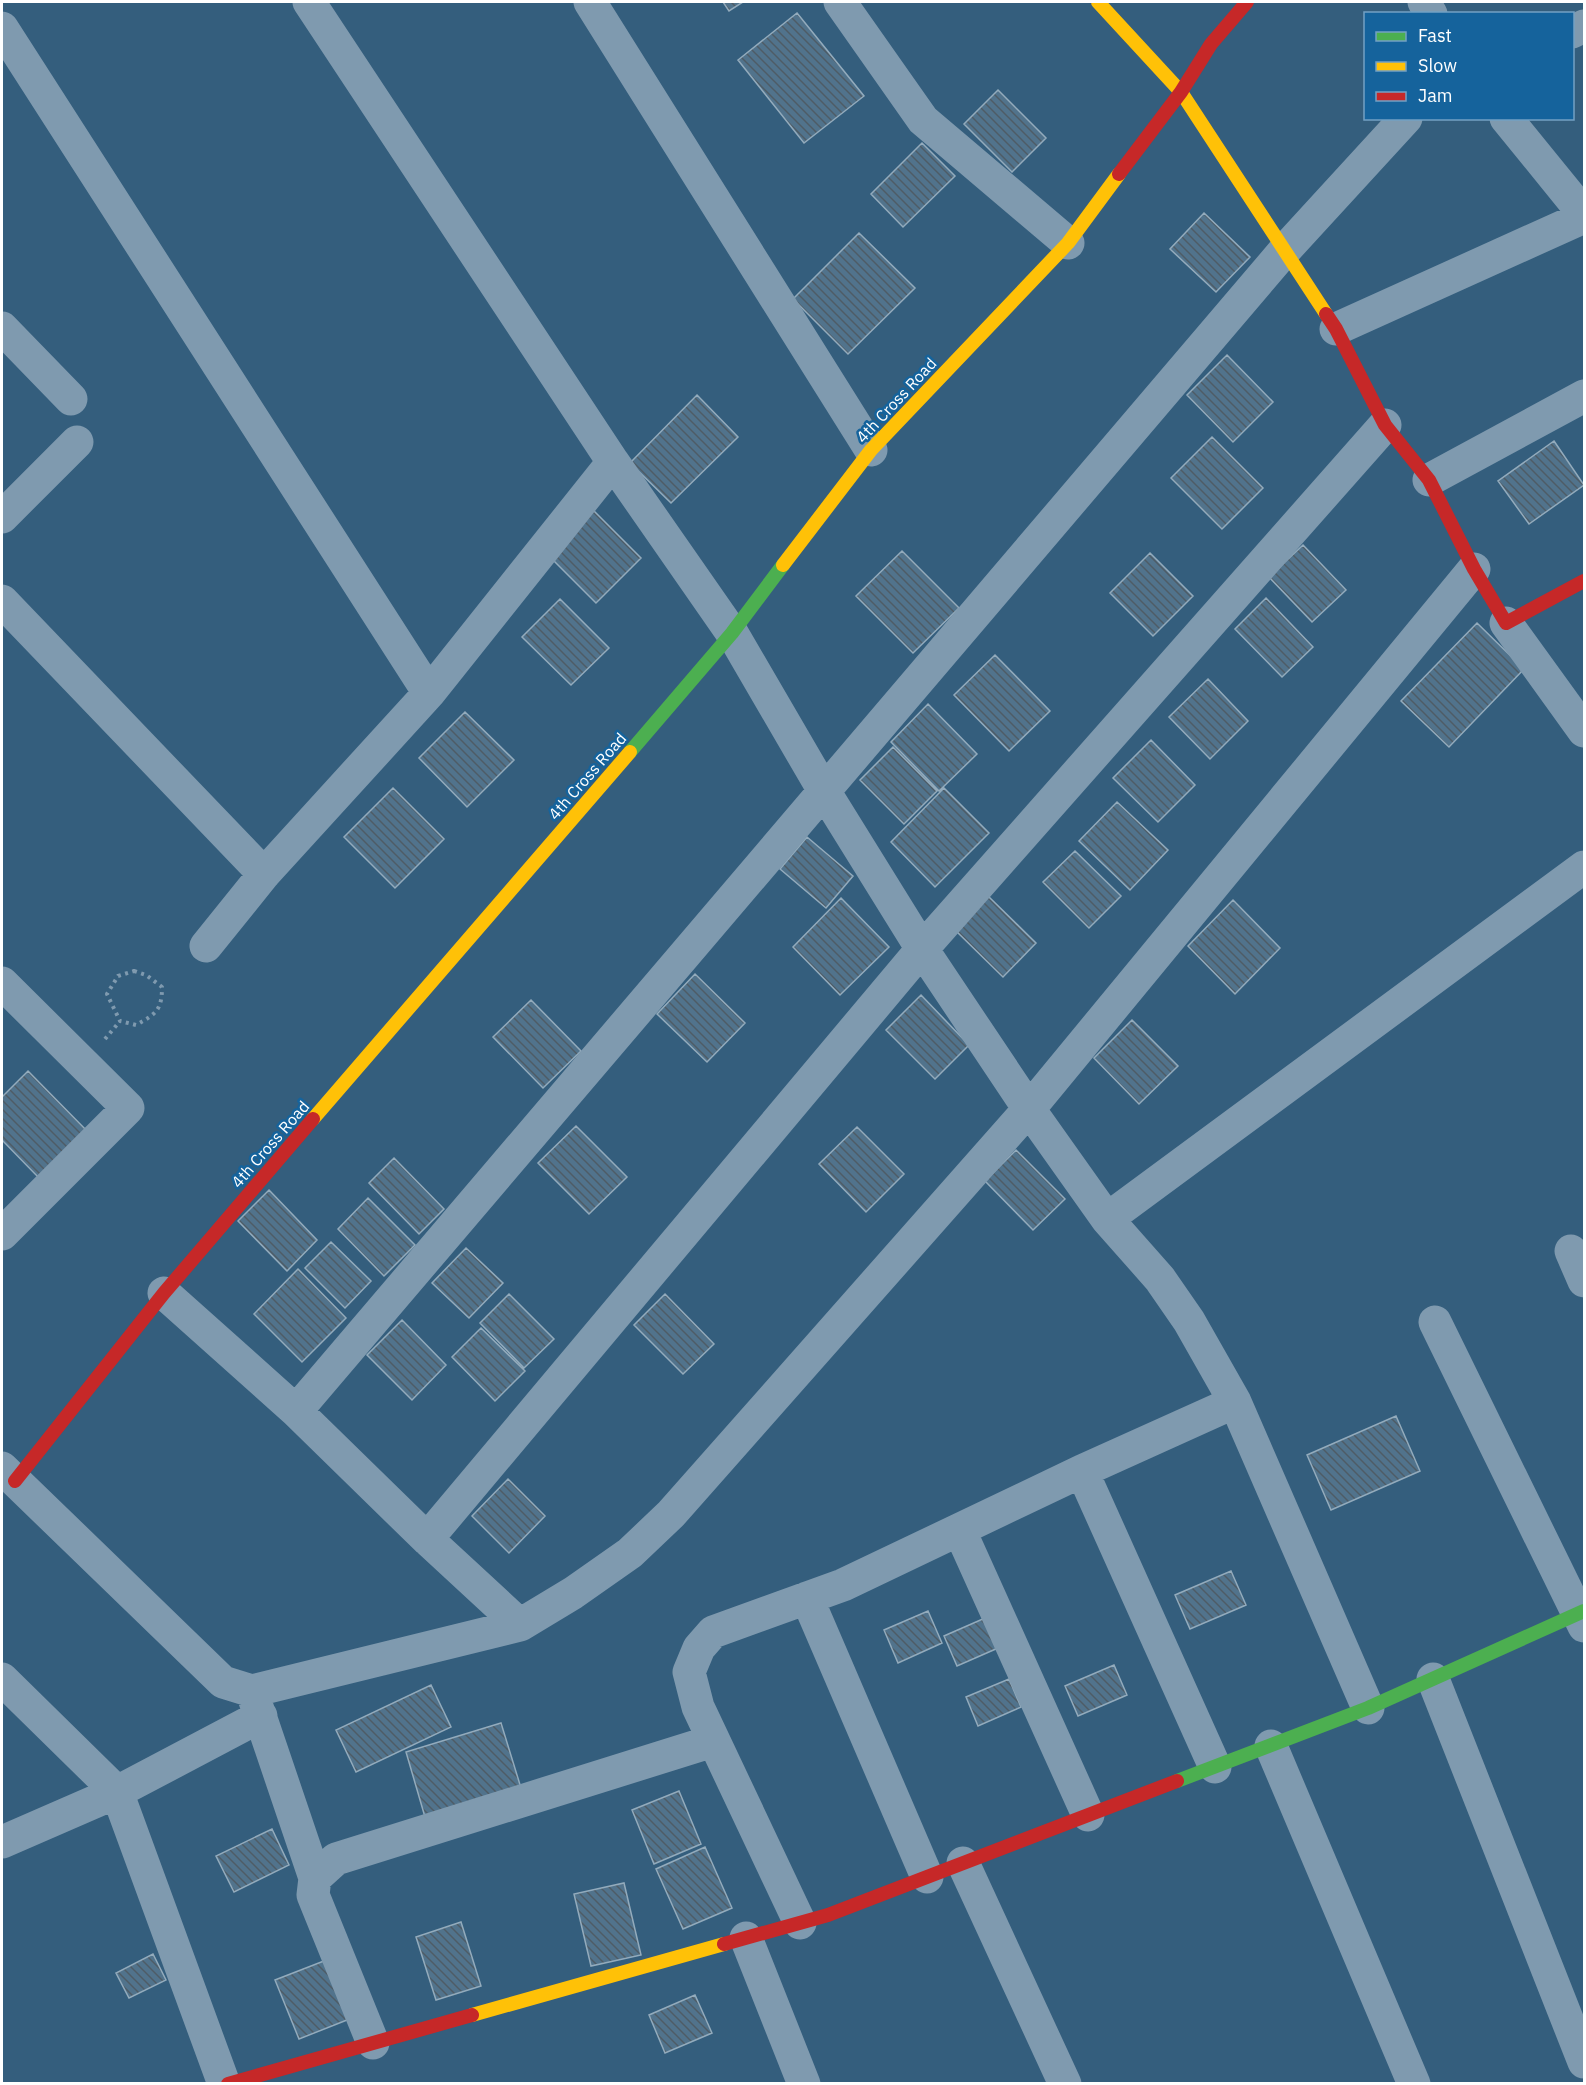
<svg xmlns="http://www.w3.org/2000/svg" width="1586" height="2085" viewBox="0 0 1586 2085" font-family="'IBM Plex Sans',sans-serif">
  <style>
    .building { fill: url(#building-back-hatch); stroke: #93abbc; stroke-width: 1.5 }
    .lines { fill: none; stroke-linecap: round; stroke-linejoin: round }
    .path { stroke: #7f9aaf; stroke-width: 4; stroke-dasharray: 3 4.5; stroke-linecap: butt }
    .street { stroke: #7f9aaf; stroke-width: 33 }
    .fast { stroke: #4caf50; stroke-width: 14 }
    .slow { stroke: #ffc107; stroke-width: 14 }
    .jam { stroke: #c62828; stroke-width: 14 }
    .labels { text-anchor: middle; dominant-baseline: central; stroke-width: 5; stroke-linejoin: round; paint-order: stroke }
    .street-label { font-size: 16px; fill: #fff; stroke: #15639c }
  </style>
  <defs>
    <pattern id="building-back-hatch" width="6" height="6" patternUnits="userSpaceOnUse" patternTransform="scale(1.5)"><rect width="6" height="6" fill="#51738c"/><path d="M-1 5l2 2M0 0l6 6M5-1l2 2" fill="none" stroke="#4e5c66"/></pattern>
  </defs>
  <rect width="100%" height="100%" fill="#345e7d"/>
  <path class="building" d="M723 2H743L729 11Z
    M797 13 864 96 804 143 738 60Z
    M998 90 1046 138 1012 172 964 124Z
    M922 143 955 176 903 227 871 194Z
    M1204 213 1250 257 1216 292 1170 249Z
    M859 233 915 288 848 354 793 299Z
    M1227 355 1273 402 1233 442 1187 395Z
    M697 395 738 437 671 503 630 463Z
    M1212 437 1263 488 1222 529 1171 478Z
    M1554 441 1584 485 1529 524 1498 481Z
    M591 508 641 558 596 603 546 553Z
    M1303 545 1346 590 1312 622 1269 577Z
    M902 551 959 608 913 653 856 596Z
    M1150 553 1193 596 1153 636 1110 593Z
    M1266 598 1313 647 1282 677 1235 629Z
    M560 599 609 648 571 685 522 637Z
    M1477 623 1524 669 1449 747 1401 701Z
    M995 655 1050 711 1009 751 954 695Z
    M1208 679 1248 721 1210 759 1169 717Z
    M928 704 977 754 939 791 891 742Z
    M465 712 514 760 467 807 419 758Z
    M1151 740 1195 785 1158 822 1113 778Z
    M893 747 937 791 904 824 860 780Z
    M393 788 444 839 395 888 344 837Z
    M944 788 989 833 935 887 891 842Z
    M1117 802 1168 850 1130 890 1079 841Z
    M807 837 853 876 826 908 780 869Z
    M1075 851 1121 896 1089 928 1043 882Z
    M988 896 1036 943 1003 977 955 930Z
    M841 898 889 947 840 995 793 947Z
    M1233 900 1280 948 1235 994 1188 946Z
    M695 974 745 1023 707 1062 657 1014Z
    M921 995 969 1045 935 1079 886 1030Z
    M531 1000 581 1051 543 1088 493 1037Z
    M1132 1020 1178 1066 1139 1104 1094 1058Z
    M28 1071 86 1130 38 1177 2 1140V1097Z
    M576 1126 627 1177 589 1214 538 1163Z
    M857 1127 904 1174 866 1212 819 1164Z
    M1016 1150 1065 1199 1033 1230 985 1181Z
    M394 1158 444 1209 419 1234 369 1183Z
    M269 1190 317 1240 287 1271 238 1221Z
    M368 1198 415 1245 384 1276 338 1229Z
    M331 1242 371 1281 345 1308 305 1268Z
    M466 1248 503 1283 469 1318 432 1283Z
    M298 1269 346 1318 302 1362 254 1314Z
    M509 1294 554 1339 524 1368 480 1323Z
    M665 1294 714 1344 683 1374 634 1325Z
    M402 1320 446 1365 412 1400 367 1355Z
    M481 1328 525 1371 495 1401 452 1357Z
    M1396 1416 1420 1471 1331 1510 1307 1455Z
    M508 1479 545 1516 509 1553 472 1516Z
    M1231 1571 1246 1605 1190 1629 1175 1595Z
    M928 1611 942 1643 898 1663 884 1630Z
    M985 1618 998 1648 957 1666 944 1636Z
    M1114 1665 1127 1695 1078 1716 1065 1686Z
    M1009 1679 1021 1707 978 1726 966 1697Z
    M431 1685 451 1727 356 1772 336 1730Z
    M501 1723 521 1788 425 1817 406 1752Z
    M679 1791 701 1844 654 1864 632 1810Z
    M272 1829 289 1865 234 1892 216 1856Z
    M705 1847 732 1908 683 1929 656 1869Z
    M624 1883 641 1955 591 1966 574 1894Z
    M461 1922 481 1986 436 2000 416 1937Z
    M153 1954 166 1980 129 1998 116 1973Z
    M329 1959 352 2018 299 2039 275 1980Z
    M695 1995 712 2033 665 2053 649 2015Z"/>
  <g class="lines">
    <path class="path" d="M134 971 146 975 162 987C162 1010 156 1014 136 1025L120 1021 107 994 118 976Z
      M105 1039 120 1021"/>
    <path class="street" d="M309 2 613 462 732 633 824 791 922 949 1029 1109 1107 1219 1160 1279 1189 1321 1235 1402 1368 1708
      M590 2 871 450
      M840 2 923 120 1068 243
      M1424 2 1431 14
      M2 28 429 693 613 462
      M1572 32 1584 26
      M1506 118 1584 214
      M2 328 71 399
      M1336 329 1584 217
      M1429 480 1584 396
      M2 517 77 442
      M2 601 264 874
      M1506 623 1584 731
      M206 946 264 874 429 693
      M2 983 128 1108 2 1234
      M1107 1219 1584 867
      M1571 1251 1584 1281
      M164 1293 296 1411 427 1539 520 1625
      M1435 1322 1584 1626
      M296 1411 1285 250 1406 118
      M2 1468 223 1682 252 1691 520 1625 573 1593 630 1553 671 1514 1029 1109 1474 569
      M1082 1471 1215 1767
      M960 1531 1088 1815
      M427 1539 922 949 1385 425
      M807 1598 927 1877
      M2 1679 117 1792 224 2084
      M1433 1679 1584 2062
      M253 1695 315 1878
      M1271 1746 1414 2084
      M2 1842 117 1792 261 1716
      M963 1863 1065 2084
      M800 1923 698 1707 689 1672 699 1648 713 1632 843 1585 1082 1471 1235 1402
      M746 1938 804 2084
      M373 2043 313 1895 315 1878 336 1859 713 1741"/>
    <path class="fast" d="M630 752 732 633 783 565
      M1177 1781 1368 1708 1584 1611"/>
    <path class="slow" d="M1098 2 1181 92 1326 314
      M783 565 871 450 1068 243 1119 174
      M313 1119 630 752
      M472 2015 724 1944"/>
    <path class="jam" d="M1119 174 1181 92 1211 44 1247 2
      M1326 314 1336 329 1385 425 1429 480 1474 569 1506 623 1584 581
      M15 1481 164 1293 313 1119
      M724 1944 828 1915 1177 1781
      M228 2084 472 2015"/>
  </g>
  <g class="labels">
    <g class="street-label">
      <text transform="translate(896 400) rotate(-47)">4th Cross Road</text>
      <text transform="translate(587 776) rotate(-49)">4th Cross Road</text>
      <text transform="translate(270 1144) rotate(-49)">4th Cross Road</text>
    </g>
  </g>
  <rect width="1586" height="2085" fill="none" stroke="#ffffff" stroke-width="6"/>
  <rect x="1364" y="12" width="210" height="108" fill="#15639c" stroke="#73a1c4" stroke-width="1.5"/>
  <rect x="1376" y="32" width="30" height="9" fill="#4caf50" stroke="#73a1c4" stroke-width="1.5"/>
  <text x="1418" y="42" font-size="18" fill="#ffffff">Fast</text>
  <rect x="1376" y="62" width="30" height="9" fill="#ffc107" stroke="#73a1c4" stroke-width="1.5"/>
  <text x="1418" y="72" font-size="18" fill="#ffffff">Slow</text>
  <rect x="1376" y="92" width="30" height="9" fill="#c62828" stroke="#73a1c4" stroke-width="1.5"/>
  <text x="1418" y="102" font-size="18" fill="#ffffff">Jam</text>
</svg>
